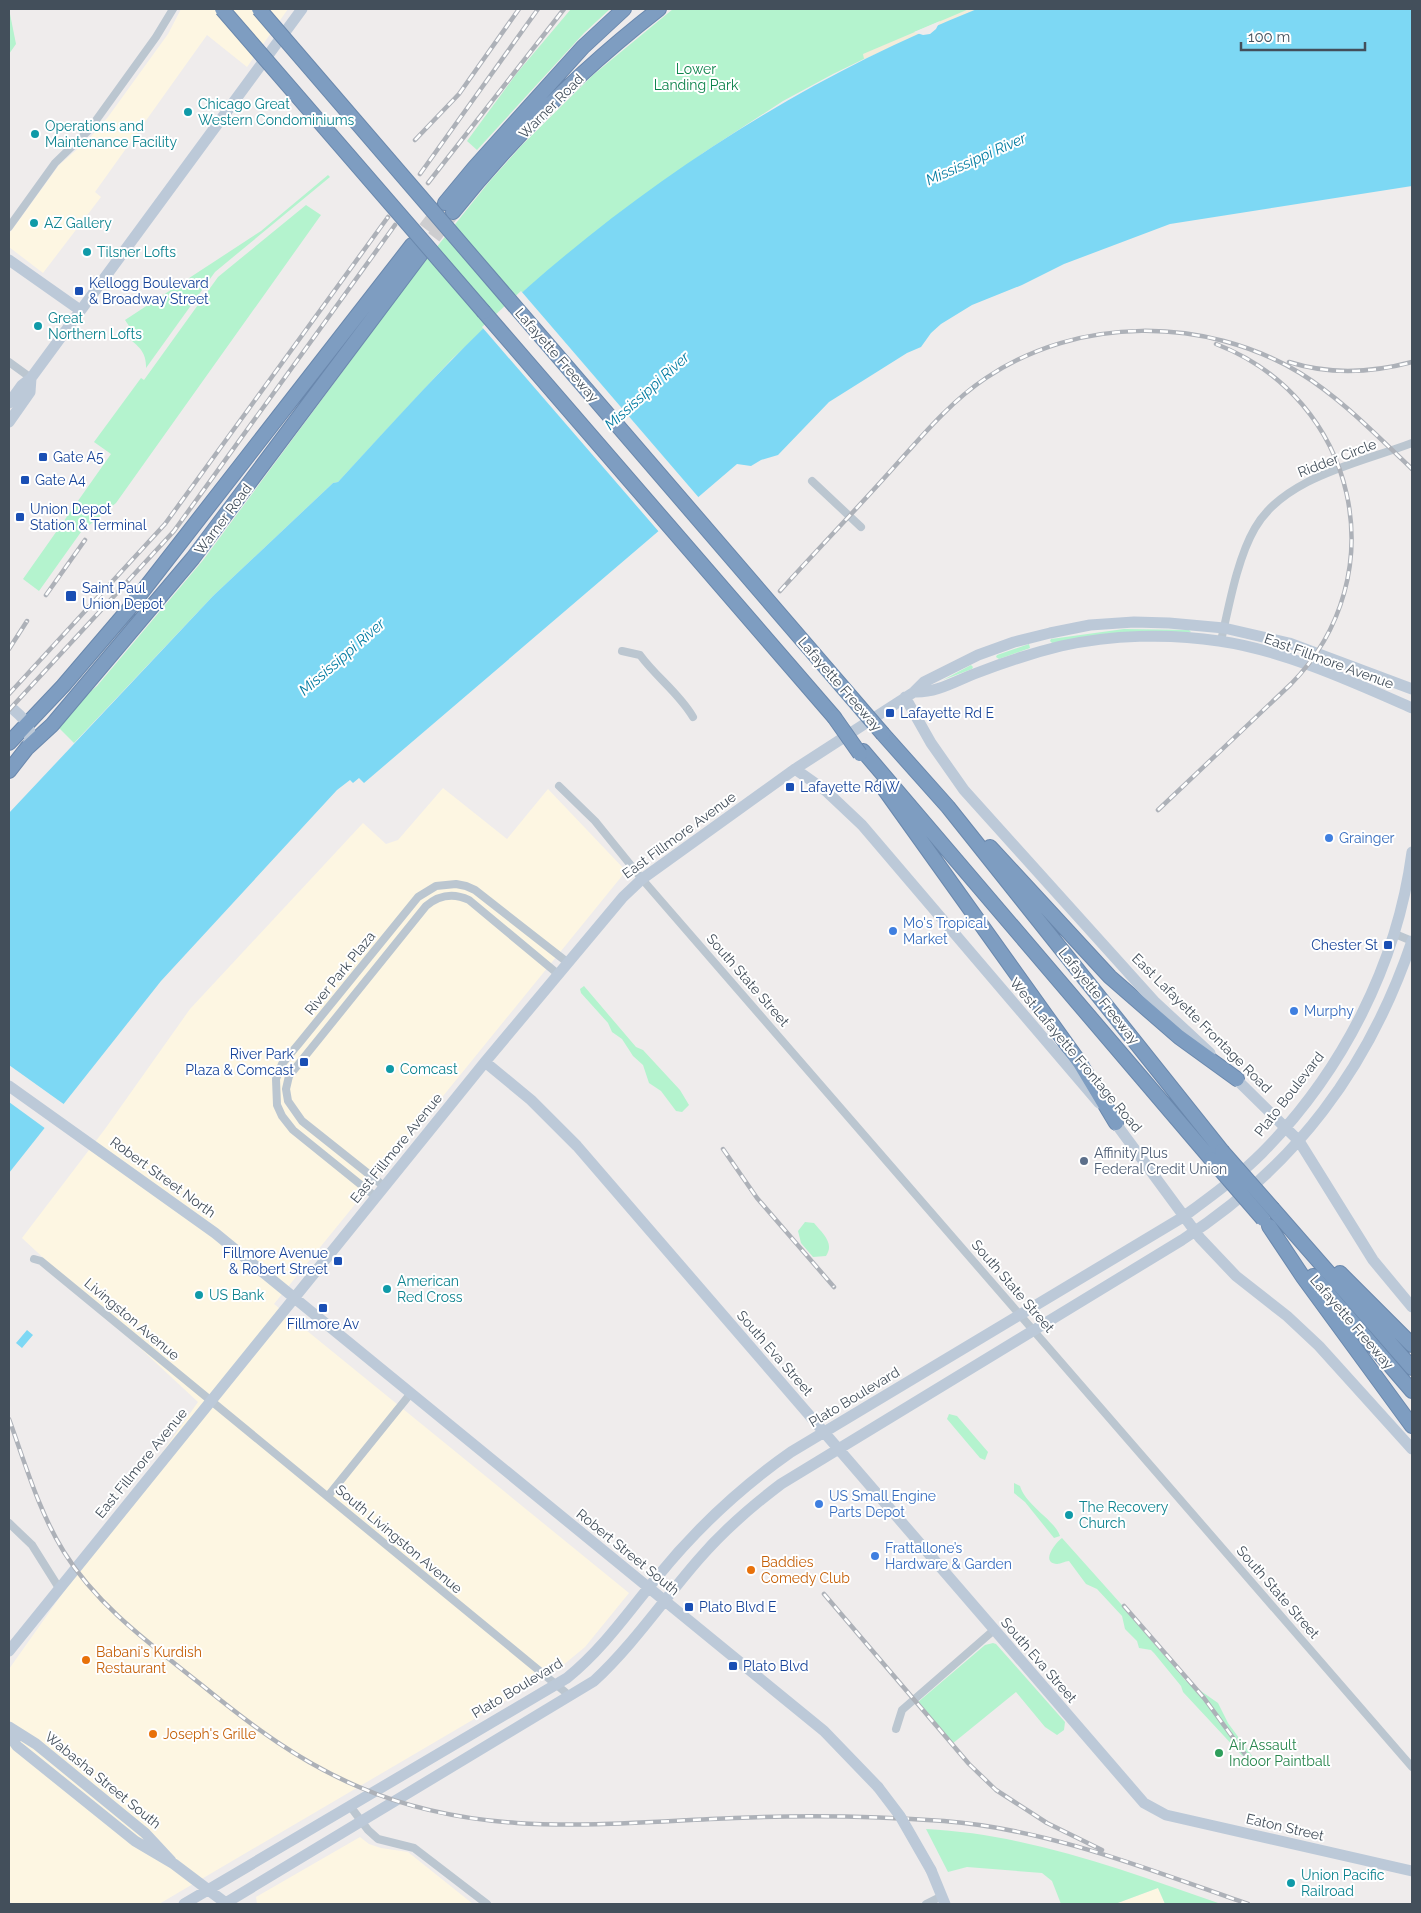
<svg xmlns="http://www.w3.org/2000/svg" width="1421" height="1913" viewBox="0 0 1421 1913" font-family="Raleway,sans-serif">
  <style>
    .commercial { fill: #fdf6e2 }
    .green { fill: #b4f3ce }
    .sand { fill: #f3ecda }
    .water { fill: #7dd8f4 }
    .pier { fill: #efecec }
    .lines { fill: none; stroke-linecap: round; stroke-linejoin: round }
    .highway-tunnel { stroke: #cdcdcf; stroke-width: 14; stroke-dasharray: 14 7; stroke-linecap: butt }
    .highway-casing { stroke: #6a88ad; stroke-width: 16 }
    .street { stroke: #bbc6d0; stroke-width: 8 }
    .secondary { stroke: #bcc9d8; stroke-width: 11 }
    .highway { stroke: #7e9dc1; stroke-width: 14 }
    .rail-casing { stroke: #adb1b8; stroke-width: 4.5 }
    .rail { stroke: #fff; stroke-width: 2.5; stroke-dasharray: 8; stroke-linecap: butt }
    .highway-bridge-casing { stroke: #6a88ad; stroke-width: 16; stroke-linecap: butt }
    .secondary-bridge { stroke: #bcc9d8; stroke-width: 11 }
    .highway-bridge { stroke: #7e9dc1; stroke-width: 14 }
    .culture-dot { fill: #0f9aa8; stroke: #fff; stroke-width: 2 }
    .transit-dot { fill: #1a4fb4; stroke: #fff; stroke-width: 2 }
    .shop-dot { fill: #3f7fe0; stroke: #fff; stroke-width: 2 }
    .service-dot { fill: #5c6f8a; stroke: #fff; stroke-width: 2 }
    .food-dot { fill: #e8710a; stroke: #fff; stroke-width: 2 }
    .leisure-dot { fill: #2e9e5b; stroke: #fff; stroke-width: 2 }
    .labels { text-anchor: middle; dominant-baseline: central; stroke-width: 4; stroke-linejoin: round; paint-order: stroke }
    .park-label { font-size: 14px; fill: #0d834b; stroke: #fff }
    .culture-label { font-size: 14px; fill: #0d838f; stroke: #fff; text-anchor: start }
    .street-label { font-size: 14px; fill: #434f5b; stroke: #fff }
    .transit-label { font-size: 14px; fill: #164399; stroke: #fff; text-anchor: start }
    .shop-label { font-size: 14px; fill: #366cbe; stroke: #fff; text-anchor: start }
    .service-label { font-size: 14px; fill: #4e5e75; stroke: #fff; text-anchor: start }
    .food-label { font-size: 14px; fill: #c56008; stroke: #fff; text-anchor: start }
    .leisure-label { font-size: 14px; fill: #27864d; stroke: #fff; text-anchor: start }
    .water-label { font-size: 15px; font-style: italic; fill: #027ba1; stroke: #fff }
  </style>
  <rect width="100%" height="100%" fill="#efecec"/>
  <path class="commercial" d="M181 9H288L247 67 207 35 95 192 101 197 43 273 9 247V234L59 165 88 140 108 117 168 34Z
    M443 788 507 839 548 789 626 871 274 1304 629 1593 585 1647 556 1671 159 1904H13L9 1901V1669L198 1402 22 1238 105 1129 190 1009 363 823 386 844 398 840Z
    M360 1837 369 1844 381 1848 408 1852 473 1904H257L256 1897Z
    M1158 1888 1165 1904H1115Z"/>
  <path class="green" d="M9 9 16 44 9 54Z
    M571 9H610L584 33 477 150 467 141 517 73Z
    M673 9H977L915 34 833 74 783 101 703 153 526 289 451 360 338 482 333 483 213 596 74 743 58 727 75 705 97 686 204 559 411 279 489 182 522 145 593 75Z
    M328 175 330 177 215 272 146 368C147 349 134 343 120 332L129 326 125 320 261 231Z
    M306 205 321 215 116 503 81 532 39 591 23 579 111 454 94 442 141 378 144 380 218 277Z
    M1124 629 1189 630 1191 632 1052 643 1050 641 1051 639Z
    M1029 644 1030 648 999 659 996 657 997 655Z
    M971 665 973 667 972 669 943 680Z
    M584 986 636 1047 643 1050 680 1090 689 1105 682 1112 676 1111 661 1091 649 1083 643 1065 633 1056 622 1039 612 1032 608 1023 581 993 580 989Z
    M805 1222 814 1223C822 1233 835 1243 826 1256L813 1257 801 1243 798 1231Z
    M949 1414 957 1416 988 1452 985 1460 980 1458 947 1419Z
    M1014 1483 1020 1486C1026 1506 1055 1520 1060 1536L1054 1538 1025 1502 1014 1493Z
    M1062 1538 1121 1604 1185 1680 1218 1703 1228 1723 1255 1760 1251 1765 1183 1692 1181 1686 1154 1653 1151 1650 1139 1648 1137 1641 1125 1629 1122 1616 1097 1589 1086 1584 1069 1561C1065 1561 1061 1564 1057 1564 1040 1563 1055 1543 1062 1538Z
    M993 1643 996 1644 1065 1722 1064 1730 1057 1735 1045 1727 1016 1692 952 1744 917 1703 985 1645Z
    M926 1829C1028 1834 1126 1871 1221 1904H1165L1158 1888 1115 1904H1061L1052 1881 1042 1873 967 1867 948 1872Z"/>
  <path class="sand" d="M969 9H977L864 59 863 54Z"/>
  <path class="water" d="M977 9H1412V186L1170 224 1064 264 1022 285 972 305 941 324 931 333 921 347 907 353 829 402 778 455 761 460 751 466 737 464 364 783 359 778 353 783 350 780 337 790 161 981 9 1173V813L213 596 333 483 338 482C399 416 459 348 527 288 660 171 811 75 977 9Z
    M27 1330 33 1335 22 1348 16 1343Z"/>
  <path class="pier" d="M940 21 936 29 930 34 923 35 914 32Z
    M521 291 700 499 660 533 482 327Z
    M9 1065 65 1105 46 1129 9 1102Z"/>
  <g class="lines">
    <path class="highway-tunnel" d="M412 245 445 203
      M421 254 451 215"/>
    <g class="highway-casing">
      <path id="highway" d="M445 203 474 168 583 47 624 9
        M453 212C513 137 583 68 659 9
        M484 312 834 717
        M883 734 948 807 1222 1151
        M9 743 63 686 128 610 412 245
        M863 751 1211 1159
        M9 771 27 748 52 725 193 558 421 254
        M882 786 1080 1063 1116 1123
        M990 847 1110 977 1179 1037 1237 1079
        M1273 1209 1412 1368
        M1269 1226 1303 1277 1412 1426
        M1340 1273 1412 1345
        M1313 1276 1412 1391"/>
    </g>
    <path class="street" d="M9 227 55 163 89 130 156 37 173 9
      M9 362 31 378
      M812 481 861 527
      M1221 641C1229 606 1237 559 1255 528 1284 477 1360 463 1412 443
      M622 651 640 655C656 677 679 693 693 717
      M559 786 595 821 642 879 1412 1767
      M1395 934 1412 941
      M385 1187 302 1121 288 1101 286 1089 289 1076 426 906C439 895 454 893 469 900L558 974
      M376 1197 293 1130 282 1116 277 1105 276 1079 282 1064 301 1041 418 897 436 886 456 884 466 886 475 890 567 962
      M34 1259 41 1261 570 1696
      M328 1496 411 1393
      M9 1523 32 1545 59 1588
      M896 1729 902 1710 994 1630
      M350 1806 368 1830 378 1839 414 1848 487 1904
      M926 1904 942 1896"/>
    <path class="secondary" d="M9 260 80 310
      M9 403 22 385 31 378 302 9
      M9 422 30 392 31 378
      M914 692C936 693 954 682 974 674 1002 663 1032 653 1061 646 1111 635 1168 633 1219 641 1283 650 1353 682 1412 708
      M905 697 931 743 964 790 1154 1001 1210 1053
      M14 710C28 722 34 730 27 748
      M795 769 826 791 862 825 1099 1103
      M485 1062 531 1100 577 1146 1144 1803 1166 1815 1412 1871
      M1230 1073 1299 1141 1373 1260 1412 1307
      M9 1086 215 1233 824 1731 878 1787
      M1111 1117 1200 1238 1236 1276 1287 1316 1319 1346 1412 1449
      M9 1651 485 1062 623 897 642 879 795 769 914 692 924 682 978 655 1014 642 1050 633 1090 625 1134 622 1169 623 1224 628 1289 643 1412 689
      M9 1727 36 1744 145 1833 171 1861
      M9 1735 17 1746 135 1841 174 1864 227 1904
      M931 1870 945 1904
      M184 1904 567 1678C603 1649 629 1611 658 1576 697 1528 741 1487 791 1452L1183 1217C1210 1197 1238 1177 1262 1153 1342 1072 1397 965 1412 852
      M224 1904 594 1681C633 1645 664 1599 699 1559 723 1531 752 1506 781 1484L1182 1240C1295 1167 1369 1068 1412 941"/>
    <use href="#highway" class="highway"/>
    <g class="rail-casing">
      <path id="rail" d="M415 140 459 94 519 9
        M420 174 538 9
        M428 183 564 9
        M1289 362C1330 375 1371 373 1412 362
        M780 591C815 552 851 515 886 476 917 442 947 404 986 378 1078 316 1205 316 1300 373 1342 399 1377 436 1412 469
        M46 595 85 540
        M9 649 27 621
        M9 694 165 524 388 217
        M9 710 174 531 395 225
        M1158 810 1291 684C1398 575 1357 398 1216 344
        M723 1149 757 1198 834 1287
        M9 1419C25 1463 39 1512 64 1552 98 1607 153 1646 203 1686 252 1726 300 1762 359 1787 483 1840 605 1823 735 1818 804 1815 874 1816 944 1821 1048 1829 1150 1870 1248 1904
        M824 1594 969 1764 996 1790 1047 1823 1102 1850
        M1124 1606 1204 1698 1250 1761"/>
    </g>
    <use href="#rail" class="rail"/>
    <g class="highway-bridge-casing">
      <path id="highway-bridge" d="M222 9 484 312
        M259 9 883 734
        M834 717 860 754
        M1222 1151 1273 1209
        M1211 1159 1263 1219"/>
    </g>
    <path class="secondary-bridge" d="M878 1787 900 1816 931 1870"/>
    <use href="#highway-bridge" class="highway-bridge"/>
  </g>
  <g class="culture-dot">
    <circle cx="188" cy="112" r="5"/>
    <circle cx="35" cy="134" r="5"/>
    <circle cx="34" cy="223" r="5"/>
    <circle cx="87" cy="252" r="5"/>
    <circle cx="38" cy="326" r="5"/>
    <circle cx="390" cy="1069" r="5"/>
    <circle cx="387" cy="1289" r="5"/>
    <circle cx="199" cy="1295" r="5"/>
    <circle cx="1069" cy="1515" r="5"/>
    <circle cx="1291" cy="1883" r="5"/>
  </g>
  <g class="transit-dot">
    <rect x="74" y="286" width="10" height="10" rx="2.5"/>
    <rect x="38" y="452" width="10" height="10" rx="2.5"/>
    <rect x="20" y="475" width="10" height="10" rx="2.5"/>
    <rect x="15" y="512" width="10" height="10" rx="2.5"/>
    <rect x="65" y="590" width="12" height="12" rx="2.5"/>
    <rect x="885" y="708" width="10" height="10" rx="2.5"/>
    <rect x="785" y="782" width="10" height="10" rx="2.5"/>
    <rect x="1383" y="940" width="10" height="10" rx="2.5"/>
    <rect x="299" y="1057" width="10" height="10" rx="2.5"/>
    <rect x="333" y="1256" width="10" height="10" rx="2.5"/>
    <rect x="318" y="1303" width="10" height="10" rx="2.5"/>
    <rect x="684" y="1602" width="10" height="10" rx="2.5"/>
    <rect x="728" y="1661" width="10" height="10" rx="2.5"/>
  </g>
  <g class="shop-dot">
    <circle cx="1329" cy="838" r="5"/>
    <circle cx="893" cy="931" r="5"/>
    <circle cx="1294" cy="1011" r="5"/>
    <circle cx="819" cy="1504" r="5"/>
    <circle cx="875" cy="1556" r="5"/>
  </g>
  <circle class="service-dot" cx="1084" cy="1161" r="5"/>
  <g class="food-dot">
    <circle cx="751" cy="1570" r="5"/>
    <circle cx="86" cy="1660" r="5"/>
    <circle cx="153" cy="1734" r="5"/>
  </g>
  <circle class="leisure-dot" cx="1219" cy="1753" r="5"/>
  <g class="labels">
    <g class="park-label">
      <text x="696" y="69">Lower<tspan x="696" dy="16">Landing Park</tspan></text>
    </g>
    <g class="culture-label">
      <text x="198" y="104">Chicago Great<tspan x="198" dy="16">Western Condominiums</tspan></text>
      <text x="45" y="126">Operations and<tspan x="45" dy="16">Maintenance Facility</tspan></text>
      <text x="44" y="223">AZ Gallery</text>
      <text x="97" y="252">Tilsner Lofts</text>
      <text x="48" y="318">Great<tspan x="48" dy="16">Northern Lofts</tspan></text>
      <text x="400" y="1069">Comcast</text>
      <text x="397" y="1281">American<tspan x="397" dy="16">Red Cross</tspan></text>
      <text x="209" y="1295">US Bank</text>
      <text x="1079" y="1507">The Recovery<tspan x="1079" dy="16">Church</tspan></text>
      <text x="1301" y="1875">Union Pacific<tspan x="1301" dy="16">Railroad</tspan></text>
    </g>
    <g class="street-label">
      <text transform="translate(551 106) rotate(-45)">Warner Road</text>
      <text transform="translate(557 355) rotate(49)">Lafayette Freeway</text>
      <text transform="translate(1337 458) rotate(-21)">Ridder Circle</text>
      <text transform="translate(223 519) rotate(-53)">Warner Road</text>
      <text transform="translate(1329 661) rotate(20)">East Fillmore Avenue</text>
      <text transform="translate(840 684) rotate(49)">Lafayette Freeway</text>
      <text transform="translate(679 835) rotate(-36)">East Fillmore Avenue</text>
      <text transform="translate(340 973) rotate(-51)">River Park Plaza</text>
      <text transform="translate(748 980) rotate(49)">South State Street</text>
      <text transform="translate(1099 996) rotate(51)">Lafayette Freeway</text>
      <text transform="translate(1202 1023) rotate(45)">East Lafayette Frontage Road</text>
      <text transform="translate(1076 1055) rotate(50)">West Lafayette Frontage Road</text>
      <text transform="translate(1289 1094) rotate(-52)">Plato Boulevard</text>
      <text transform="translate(396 1148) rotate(-51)">East Fillmore Avenue</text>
      <text transform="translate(163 1177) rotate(36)">Robert Street North</text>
      <text transform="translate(1013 1286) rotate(49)">South State Street</text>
      <text transform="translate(132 1319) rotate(40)">Livingston Avenue</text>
      <text transform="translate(1352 1322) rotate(49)">Lafayette Freeway</text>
      <text transform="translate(775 1353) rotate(49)">South Eva Street</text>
      <text transform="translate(854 1397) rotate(-31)">Plato Boulevard</text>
      <text transform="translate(141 1463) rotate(-51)">East Fillmore Avenue</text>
      <text transform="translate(399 1539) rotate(40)">South Livingston Avenue</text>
      <text transform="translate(628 1552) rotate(39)">Robert Street South</text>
      <text transform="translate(1278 1592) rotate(49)">South State Street</text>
      <text transform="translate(1039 1660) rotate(49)">South Eva Street</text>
      <text transform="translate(517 1688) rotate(-31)">Plato Boulevard</text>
      <text transform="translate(103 1780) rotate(39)">Wabasha Street South</text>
      <text transform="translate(1285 1827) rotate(13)">Eaton Street</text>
    </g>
    <g class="transit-label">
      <text x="89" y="283">Kellogg Boulevard<tspan x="89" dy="16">&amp; Broadway Street</tspan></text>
      <text x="53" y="457">Gate A5</text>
      <text x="35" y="480">Gate A4</text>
      <text x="30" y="509">Union Depot<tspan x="30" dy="16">Station &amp; Terminal</tspan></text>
      <text x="82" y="588">Saint Paul<tspan x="82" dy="16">Union Depot</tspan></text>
      <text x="900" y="713">Lafayette Rd E</text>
      <text x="800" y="787">Lafayette Rd W</text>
      <text x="1378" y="945" text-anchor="end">Chester St</text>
      <text x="294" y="1054" text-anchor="end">River Park<tspan x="294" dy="16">Plaza &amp; Comcast</tspan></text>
      <text x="328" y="1253" text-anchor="end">Fillmore Avenue<tspan x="328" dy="16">&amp; Robert Street</tspan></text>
      <text x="323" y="1324" text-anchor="middle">Fillmore Av</text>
      <text x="699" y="1607">Plato Blvd E</text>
      <text x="743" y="1666">Plato Blvd</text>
    </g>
    <g class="shop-label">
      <text x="1339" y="838">Grainger</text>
      <text x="903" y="923">Mo's Tropical<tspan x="903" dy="16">Market</tspan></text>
      <text x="1304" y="1011">Murphy</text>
      <text x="829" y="1496">US Small Engine<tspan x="829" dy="16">Parts Depot</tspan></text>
      <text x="885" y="1548">Frattallone’s<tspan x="885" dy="16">Hardware &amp; Garden</tspan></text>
    </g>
    <g class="service-label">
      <text x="1094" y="1153">Affinity Plus<tspan x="1094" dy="16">Federal Credit Union</tspan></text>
    </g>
    <g class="food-label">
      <text x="761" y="1562">Baddies<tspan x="761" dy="16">Comedy Club</tspan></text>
      <text x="96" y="1652">Babani's Kurdish<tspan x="96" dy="16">Restaurant</tspan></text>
      <text x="163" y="1734">Joseph's Grille</text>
    </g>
    <g class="leisure-label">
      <text x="1229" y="1745">Air Assault<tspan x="1229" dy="16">Indoor Paintball</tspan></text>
    </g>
    <g class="water-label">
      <text transform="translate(976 159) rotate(-24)">Mississippi River</text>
      <text transform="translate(647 391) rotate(-42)">Mississippi River</text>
      <text transform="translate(342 657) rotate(-41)">Mississippi River</text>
    </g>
  </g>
  <rect width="1421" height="1913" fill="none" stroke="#434f5b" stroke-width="20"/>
  <path d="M1241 42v8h124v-8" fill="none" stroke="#434f5b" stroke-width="2.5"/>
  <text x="1248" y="42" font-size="15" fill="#434f5b" stroke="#ffffff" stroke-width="4" paint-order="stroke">100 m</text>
</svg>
